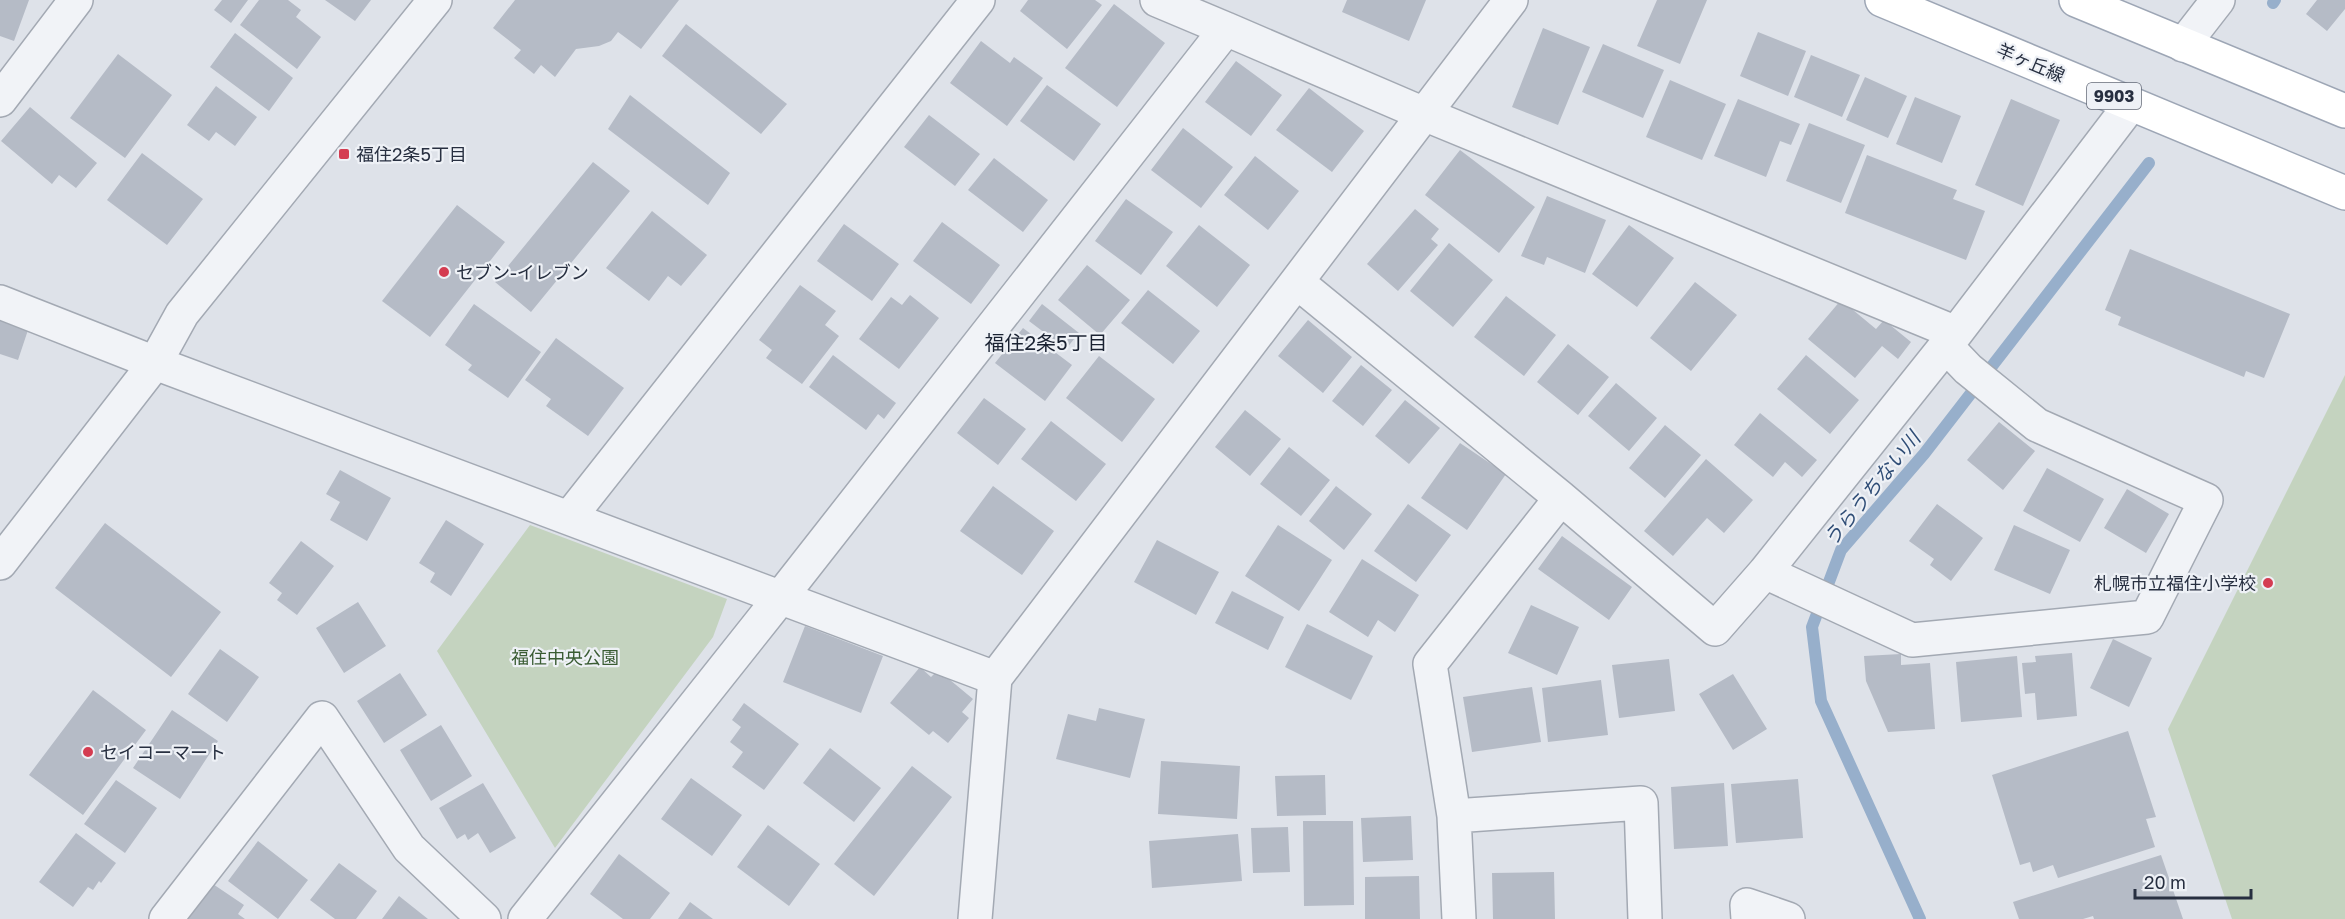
<svg xmlns="http://www.w3.org/2000/svg" width="2345" height="919" viewBox="0 0 2345 919" font-family="'Golos Text','Noto Sans JP',sans-serif">
  <style>
    .green { fill: #c4d3bf }
    .lines { fill: none; stroke-linecap: round; stroke-linejoin: round }
    .stream { stroke: #97afcb; stroke-width: 12 }
    .building { fill: #b5bbc6 }
    .minor-casing { stroke: #a3a9b3; stroke-width: 36 }
    .major-casing { stroke: #9da6b5; stroke-width: 36 }
    .minor { stroke: #f1f3f7; stroke-width: 33 }
    .major { stroke: #fff; stroke-width: 33 }
    .poi-dot { fill: #d43c51; stroke: #eef1f6; stroke-width: 2 }
    .labels { text-anchor: middle; dominant-baseline: central; stroke-width: 4.5; stroke-linejoin: round; paint-order: stroke }
    .shield { fill: #eef1f6; stroke: #636977; stroke-width: 1.5 }
    .shield-label { font-size: 16px; font-weight: bold; fill: #272f40 }
    .street-label { font-size: 18px; fill: #272f40; stroke: #eef1f6 }
    .poi-label { font-size: 18px; fill: #272f40; stroke: #eef1f6; text-anchor: start }
    .park-label { font-size: 18px; fill: #3a5c33; stroke: #eef1f6 }
    .neighbourhood-label { font-size: 20px; fill: #192131; stroke: #eef1f6 }
    .water-label { font-size: 20px; font-style: italic; fill: #2f4d76; stroke: #eef1f6 }
  </style>
  <rect width="100%" height="100%" fill="#dee2e9"/>
  <path class="green" d="M2345 375V919H2232L2168 729Z
    M530 525 727 599 713 637 555 848 437 651Z"/>
  <g class="lines">
    <path class="stream" d="M2273 3 2275 0
      M1920 919 1821 701 1812 627 1841 550 1924 454 2149 163"/>
  </g>
  <path class="building" d="M0 0H29L14 41 0 36Z
    M222 0H248L231 23 214 10Z
    M259 0H288L301 10 296 17 321 37 297 69 240 25Z
    M325 0H371L355 21Z
    M515 0H679L641 49 618 32 611 41 599 46 576 49 555 77 541 65 534 74 514 58 521 50 493 28Z
    M1028 0H1095L1102 5 1067 49 1020 11Z
    M1347 0H1426L1409 41 1342 12Z
    M1657 0H1707L1680 64 1637 46Z
    M2317 0H2345V9L2327 31 2306 14Z
    M1114 4 1165 43 1117 107 1065 68Z
    M686 24 787 104 761 134 662 56Z
    M1543 28 1590 47 1558 125 1512 107Z
    M1758 32 1806 51 1788 96 1740 76Z
    M235 33 293 78 269 111 210 67Z
    M981 41 1010 63 1014 57 1043 78 1007 126 950 83Z
    M1603 44 1664 70 1643 118 1582 92Z
    M118 54 172 95 125 158 70 118Z
    M1811 55 1860 75 1842 117 1794 97Z
    M1236 61 1282 95 1251 136 1205 102Z
    M1865 77 1907 96 1888 138 1846 120Z
    M1670 80 1726 104 1702 160 1646 137Z
    M1047 85 1101 124 1074 161 1020 121Z
    M216 86 257 117 235 146 216 132 209 141 187 125Z
    M1309 88 1364 131 1332 172 1276 130Z
    M630 95 730 173 708 205 608 129Z
    M1915 97 1961 116 1942 163 1896 144Z
    M1738 99 1800 124 1791 145 1780 141 1766 177 1714 156Z
    M2011 99 2060 120 2023 206 1975 185Z
    M30 107 97 163 76 188 59 175 52 184 1 141Z
    M929 115 980 154 955 186 904 147Z
    M1809 123 1865 145 1841 203 1786 181Z
    M1183 128 1233 167 1201 208 1151 170Z
    M1460 150 1535 207 1499 253 1425 195Z
    M142 153 203 199 167 245 107 200Z
    M1867 155 1957 190 1953 199 1985 211 1966 260 1845 213Z
    M1255 156 1299 191 1268 230 1224 195Z
    M994 158 1048 200 1023 232 968 190Z
    M593 162 630 191 531 312 495 282Z
    M1547 196 1606 220 1585 273 1547 257 1544 265 1521 256Z
    M1126 199 1173 232 1141 275 1095 241Z
    M457 205 505 242 430 337 382 301Z
    M1415 209 1439 229 1431 239 1438 245 1398 291 1367 264Z
    M652 211 707 255 681 286 668 276 649 301 606 268Z
    M942 222 1000 265 971 304 913 261Z
    M844 224 899 264 872 301 817 261Z
    M1199 225 1250 265 1217 307 1166 266Z
    M1629 225 1674 258 1637 307 1592 274Z
    M1449 243 1493 280 1453 327 1410 291Z
    M2130 249 2290 314 2264 378 2246 371 2244 377 2118 325 2121 317 2105 310Z
    M1087 265 1130 300 1100 335 1058 300Z
    M1695 282 1737 315 1691 371 1650 338Z
    M800 285 836 311 825 325 839 336 802 384 766 358 772 350 759 340Z
    M1148 290 1200 331 1173 364 1121 323Z
    M910 295 939 318 899 369 859 339 891 297 902 305Z
    M1506 296 1556 335 1524 376 1474 337Z
    M1841 300 1876 329 1884 320 1911 342 1898 359 1882 346 1855 378 1808 339Z
    M474 304 541 352 508 398 468 370 472 365 445 345Z
    M1042 304 1079 333 1066 349 1029 321Z
    M0 314 30 324 18 360 0 354Z
    M1308 320 1352 357 1323 393 1278 356Z
    M1023 328 1072 365 1045 401 995 363Z
    M556 338 624 388 588 436 546 406 551 399 525 380Z
    M1568 344 1609 377 1578 415 1537 382Z
    M833 355 896 403 884 419 878 414 866 430 809 387Z
    M1806 355 1859 400 1830 434 1777 389Z
    M1099 356 1155 399 1122 442 1066 398Z
    M1361 365 1392 390 1363 426 1332 401Z
    M1616 383 1657 418 1629 451 1588 416Z
    M984 398 1026 429 998 465 957 433Z
    M1405 400 1440 428 1409 464 1375 436Z
    M1245 410 1281 439 1250 476 1215 447Z
    M1760 413 1817 460 1802 477 1785 462 1773 477 1734 445Z
    M1051 421 1106 464 1076 501 1021 459Z
    M1999 422 2035 451 2003 490 1967 460Z
    M1665 425 1701 455 1665 498 1629 468Z
    M1460 443 1506 474 1467 530 1421 498Z
    M1289 447 1330 480 1301 516 1260 484Z
    M1706 459 1753 500 1724 533 1707 518 1673 556 1644 531Z
    M2047 468 2104 499 2080 542 2023 511Z
    M340 470 391 498 367 541 330 520 340 502 326 494Z
    M993 486 1054 531 1022 575 960 531Z
    M1336 486 1372 514 1344 550 1309 521Z
    M2127 489 2169 514 2146 553 2104 528Z
    M1408 504 1451 535 1416 582 1374 551Z
    M1937 504 1983 538 1951 581 1930 565 1934 559 1909 541Z
    M446 520 484 544 451 596 430 582 435 573 419 563Z
    M105 523 221 612 171 677 55 588Z
    M1278 525 1332 560 1299 611 1245 576Z
    M2014 525 2070 550 2050 594 1994 570Z
    M1562 536 1632 587 1609 620 1538 569Z
    M1157 540 1219 572 1196 615 1134 582Z
    M301 541 334 566 297 615 277 600 282 593 269 583Z
    M1362 559 1419 595 1395 632 1378 620 1368 637 1329 612Z
    M1232 591 1284 617 1268 650 1215 623Z
    M358 602 386 646 344 673 316 628Z
    M1531 605 1579 627 1557 675 1508 653Z
    M1307 624 1373 656 1351 700 1285 667Z
    M805 626 883 656 861 713 783 682Z
    M2113 639 2152 658 2129 707 2090 688Z
    M220 649 259 677 227 722 188 694Z
    M2072 653 2077 716 2037 720 2035 693 2025 694 2022 663 2036 662 2035 656Z
    M1901 654V665L1930 663 1935 729 1888 732 1866 681 1864 656Z
    M2017 656 2022 717 1961 722 1956 662Z
    M1669 659 1675 711 1619 718 1612 665Z
    M920 667 931 677 938 670 973 699 962 712 969 718 948 743 933 731 929 735 890 703Z
    M400 673 427 715 384 743 357 701Z
    M1733 674 1767 729 1733 750 1699 694Z
    M1601 680 1608 735 1548 742 1542 688Z
    M1532 687 1541 742 1472 752 1463 697Z
    M93 690 146 730 83 815 29 775Z
    M744 703 799 744 764 790 732 767 743 752 730 742 741 727 732 720Z
    M1099 708 1145 719 1130 778 1056 759 1068 714 1096 721Z
    M172 710 218 741 180 799 133 768Z
    M441 725 472 776 431 801 400 750Z
    M2128 731 2156 817 2146 819 2155 847 2058 878 2053 865 2033 872 2030 862 2020 865 1992 775Z
    M830 748 881 788 854 822 803 783Z
    M1161 761 1240 766 1237 819 1158 814Z
    M912 766 952 797 874 896 834 864Z
    M1325 775 1326 815 1277 816 1275 776Z
    M691 778 742 815 712 856 661 819Z
    M1798 779 1803 838 1736 843 1731 784Z
    M116 780 157 808 125 853 84 824Z
    M483 783 516 838 490 853 478 833 468 840 465 834 457 839 439 808Z
    M1724 783 1728 846 1674 849 1671 787Z
    M1411 816 1413 860 1363 862 1361 818Z
    M1303 821H1353L1354 905 1304 906Z
    M768 825 820 864 789 906 737 867Z
    M1288 827 1290 872 1253 873 1251 828Z
    M76 833 116 863 101 883 99 881 93 890 88 887 73 907 39 882Z
    M1238 834 1242 881 1152 888 1149 841Z
    M258 841 308 880 278 919 228 881Z
    M619 854 670 893 650 919H623L590 894Z
    M2161 855 2183 919H2094L2093 916 2083 919H2019L2013 902Z
    M339 863 377 891 356 919H335L310 900Z
    M1554 872 1555 919H1493L1492 873Z
    M201 876 244 905 238 914 245 919H188L177 912Z
    M1419 876 1420 919H1365V877Z
    M399 896 428 919H382Z
    M690 902 713 919H678Z"/>
  <g class="lines">
    <g class="minor-casing">
      <path id="minor" d="M1157 0 1226 29
        M2183 45 2218 0
        M0 100 76 0
        M1297 282 1561 498
        M0 302 155 363 995 678
        M1946 346 1968 369 2037 425 2206 500 2147 617 1912 640 1765 572 1956 333 2131 104
        M569 518 978 0
        M0 563 155 363 182 314 435 0
        M1454 816 1641 803 1645 919
        M166 919 322 718 409 848 484 919
        M525 919 780 598 1226 29 1424 114 1956 333
        M975 919 995 678 1511 0
        M1459 919 1454 816 1430 664 1561 498 1715 629 1765 572
        M1748 919 1747 905 1788 919"/>
    </g>
    <g class="major-casing">
      <path id="major" d="M1882 0 2345 193
        M2076 0 2345 111"/>
    </g>
    <use href="#minor" class="minor"/>
    <use href="#major" class="major"/>
  </g>
  <g class="poi-dot">
    <rect x="338" y="148" width="12" height="12" rx="3"/>
    <circle cx="444" cy="272" r="6"/>
    <circle cx="2268" cy="583" r="6"/>
    <circle cx="88" cy="752" r="6"/>
  </g>
  <g class="labels">
    <rect class="shield" x="2087" y="83" width="54" height="26" rx="4.5"/>
    <g class="shield-label">
      <text x="2114" y="96">9903</text>
    </g>
    <g class="street-label">
      <text transform="translate(2031 62) rotate(23)">羊ヶ丘線</text>
    </g>
    <g class="poi-label">
      <text x="356" y="154">福住2条5丁目</text>
      <text x="456" y="272">セブン-イレブン</text>
      <text x="2256" y="583" text-anchor="end">札幌市立福住小学校</text>
      <text x="100" y="752">セイコーマート</text>
    </g>
    <g class="park-label">
      <text x="565" y="657">福住中央公園</text>
    </g>
    <g class="neighbourhood-label">
      <text x="1046" y="342">福住2条5丁目</text>
    </g>
    <g class="water-label">
      <text transform="translate(1871 488) rotate(-51)">うらうちない川</text>
    </g>
  </g>
  <path d="M2135 889v9h116v-9" fill="none" stroke="#272f40" stroke-width="3"/>
  <text x="2144" y="889" font-size="18" fill="#272f40" stroke="#eef1f6" stroke-width="4.5" paint-order="stroke">20 m</text>
</svg>
